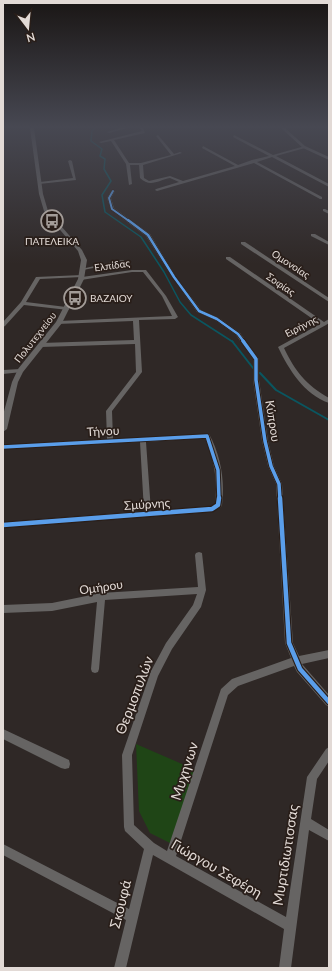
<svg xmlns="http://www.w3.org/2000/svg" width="332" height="971" viewBox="0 0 332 971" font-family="Lato,sans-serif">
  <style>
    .green { fill: #1f4516 }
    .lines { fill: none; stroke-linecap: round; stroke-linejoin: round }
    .stream-far1 { stroke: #0a5660; stroke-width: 1.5 }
    .stream { stroke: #0a5660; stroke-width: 2 }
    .minor { fill: #666463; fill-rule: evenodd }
    .tertiary { fill: #666463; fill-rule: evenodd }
    .cycleway-far3-casing { stroke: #291e19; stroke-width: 3.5 }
    .cycleway-far2-casing { stroke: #291e19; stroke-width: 4 }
    .cycleway-far1-casing { stroke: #291e19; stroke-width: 5.5 }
    .cycleway-casing { stroke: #291e19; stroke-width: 7 }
    .cycleway-far3 { stroke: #5a9eea; stroke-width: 2 }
    .cycleway-far2 { stroke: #5a9eea; stroke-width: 2.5 }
    .cycleway-far1 { stroke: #5a9eea; stroke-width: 3.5 }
    .cycleway { stroke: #5a9eea; stroke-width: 4.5 }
    .labels { text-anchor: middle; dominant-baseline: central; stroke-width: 3.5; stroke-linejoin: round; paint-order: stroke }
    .far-poi-label { font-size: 10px; fill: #e2dad6; stroke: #291e19 }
    .far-street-label { font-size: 10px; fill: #e2dad6; stroke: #291e19 }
    .street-label { font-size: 12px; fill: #e2dad6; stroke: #291e19 }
    .near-street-label { font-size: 14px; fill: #e2dad6; stroke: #291e19 }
  </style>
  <rect width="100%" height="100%" fill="#2f2826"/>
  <path class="green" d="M136 744 196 770 170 843 150 833 139 811Z"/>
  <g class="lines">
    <path class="stream-far1" d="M95 128 92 131 91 141 102 149 100 156 105 159 104 169 111 181 102 195 105 212 141 237 164 272 180 302 191 315 233 342"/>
    <path class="stream" d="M232 341 253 368
      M260 373 276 390 329 420"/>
    <path class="minor" d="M121 128H127L109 133 107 132Z
      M140 128H143L145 133 114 140 129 163H141L171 155 156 136 158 135 174 154 180 152 182 153 143 165 144 178 149 181 170 176 183 181 235 166 202 148 203 146 238 165 252 160 269 156 233 137 234 135 273 155 305 146V148L276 156 329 184V187L272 157 257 162 322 197V199H320L254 163 157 191 155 190 156 189 179 182 170 178C159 180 150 188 140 178L139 165H130L132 184 129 185 126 164 111 141 101 143 99 142 142 131Z
      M70 160 72 161 76 180 39 184 38 183 40 182 73 178 68 161Z
      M112 190 115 191 111 198 114 208 150 234 176 277 201 310 219 318 240 333 259 359V380L268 441 274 466 282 484 293 643 299 656 329 650V658L302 664 329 695V707L326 705 297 672 294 666 238 686 228 695 176 856 286 917 307 777 326 749 329 747V761L317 779 311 819 329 830V841L309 830 291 968H279L284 929 153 855 126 968H114L126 920 3 855V844L129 909 144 849 125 831 124 827 122 755 151 671 166 643 193 605 197 594 105 600 99 669 98 672 95 673 92 672 91 669 97 602 52 611 3 613V605L52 603 101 593 198 587 195 555 196 553 199 552 202 553 206 590 201 607 172 649 158 676 132 755 134 825 154 843 167 851 221 689 232 679 291 658 285 643 276 484 268 466 262 441 253 380V359L236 335 215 320 197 312 172 277 146 236 111 210 107 198Z
      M323 209H325L329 211V214L323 211Z
      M311 234H315L329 242V245L311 236Z
      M241 242H245L329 298V302L241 244Z
      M226 257H230L324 322 329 319V323L326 325 284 348C295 371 306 385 329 398V403C304 394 289 370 278 347L320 324 226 259Z
      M122 260H124V262L83 270 81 269Z
      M132 270H146L166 296 178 317 175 319 139 320 142 372 112 411 113 439 209 434C221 456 225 481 222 505L221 507 212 512 3 528V522L144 511 140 442 3 449V445L107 439 106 411 136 372 135 344 41 347 38 345 41 343 134 340 133 321 57 324V322L59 321 172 316 162 296 143 272H132L81 280 79 279 82 277 40 279 26 302 66 307 69 309 68 310 24 305 5 326 3 327V322L21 302 36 277 82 275 84 276 82 277ZM205 438C214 459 218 481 215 504L211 506 151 511 146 442Z
      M20 369 23 371 22 372 3 374V370Z
      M3 729 69 760 70 764 69 768 65 769 61 768 3 739Z"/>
    <path class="tertiary" d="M30 128H34L43 194 48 211 82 250 87 260 84 279 62 323 23 372 18 382 7 429 3 432V415L12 382 18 369 56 322 78 279 81 260 78 251 44 211 39 194Z
      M281 128H285L305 146 329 157V160L303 148Z"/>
    <g class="cycleway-far3-casing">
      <path id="cycleway-far3" d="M113 191 109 198 112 209 129 221"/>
    </g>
    <g class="cycleway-far2-casing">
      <path id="cycleway-far2" d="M128 220 148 235 174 277 199 311 217 319 238 334 244 342"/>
    </g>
    <g class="cycleway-far1-casing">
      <path id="cycleway-far1" d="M243 341 256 359V380L265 441 271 466 279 484 280 499
        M3 447 207 436 218 470 219 499"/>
    </g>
    <g class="cycleway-casing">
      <path id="cycleway" d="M280 498 289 643 300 669 329 702
        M3 525 212 509 218 505 219 498"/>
    </g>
    <use href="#cycleway-far3" class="cycleway-far3"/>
    <use href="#cycleway-far2" class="cycleway-far2"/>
    <use href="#cycleway-far1" class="cycleway-far1"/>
    <use href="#cycleway" class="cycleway"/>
  </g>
  <linearGradient id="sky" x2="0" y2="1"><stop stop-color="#1a1615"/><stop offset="0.48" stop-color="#474852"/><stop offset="1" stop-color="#474852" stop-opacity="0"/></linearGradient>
  <rect width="332" height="264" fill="url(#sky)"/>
  <defs>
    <g id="bus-ring" transform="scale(1.15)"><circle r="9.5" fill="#291e19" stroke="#a39c98" stroke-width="1.5"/><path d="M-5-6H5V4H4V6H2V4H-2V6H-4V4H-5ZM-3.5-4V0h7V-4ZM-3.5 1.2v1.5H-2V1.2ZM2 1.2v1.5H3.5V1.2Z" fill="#a39c98"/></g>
  </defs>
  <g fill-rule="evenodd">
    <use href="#bus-ring" x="52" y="221"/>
    <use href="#bus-ring" x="75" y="298"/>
  </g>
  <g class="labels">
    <g class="far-poi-label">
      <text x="52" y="241">ΠΑΤΕΛΕΙΚΑ</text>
      <text x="90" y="298" text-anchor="start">ΒΑΖΑΙΟΥ</text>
    </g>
    <g class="far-street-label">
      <text transform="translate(291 264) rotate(33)">Ομονοίας</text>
      <text transform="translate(112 265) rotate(-8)">Ελπίδας</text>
      <text transform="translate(281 284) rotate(34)">Σοφίας</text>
      <text transform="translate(301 326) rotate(-27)">Ειρήνης</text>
      <text transform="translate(35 337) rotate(-52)">Πολυτεχνείου</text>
    </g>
    <g class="street-label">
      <text transform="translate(273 421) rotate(81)">Κύπρου</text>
      <text transform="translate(103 431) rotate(-3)">Τήνου</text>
      <text transform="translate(147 504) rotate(-4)">Σμύρνης</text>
      <text transform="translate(101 587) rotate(-8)">Ομήρου</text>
    </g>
    <g class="near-street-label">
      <text transform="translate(134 695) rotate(-69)">Θερμοπυλών</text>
      <text transform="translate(184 771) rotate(-72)">Μυχηνων</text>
      <text transform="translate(285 855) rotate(-81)">Μυρτιδιωτισσας</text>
      <text transform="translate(217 868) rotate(30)">Γιώργου Σεφέρη</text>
      <text transform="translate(120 904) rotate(-76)">Σκουφά</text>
    </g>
  </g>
  <rect width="332" height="971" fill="none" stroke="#e2dad6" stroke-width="8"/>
  <g transform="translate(28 28) rotate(164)" stroke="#291e19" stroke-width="3" paint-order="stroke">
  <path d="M0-3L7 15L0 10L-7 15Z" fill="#e2dad6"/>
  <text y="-6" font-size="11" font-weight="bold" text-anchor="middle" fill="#e2dad6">N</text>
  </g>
</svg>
